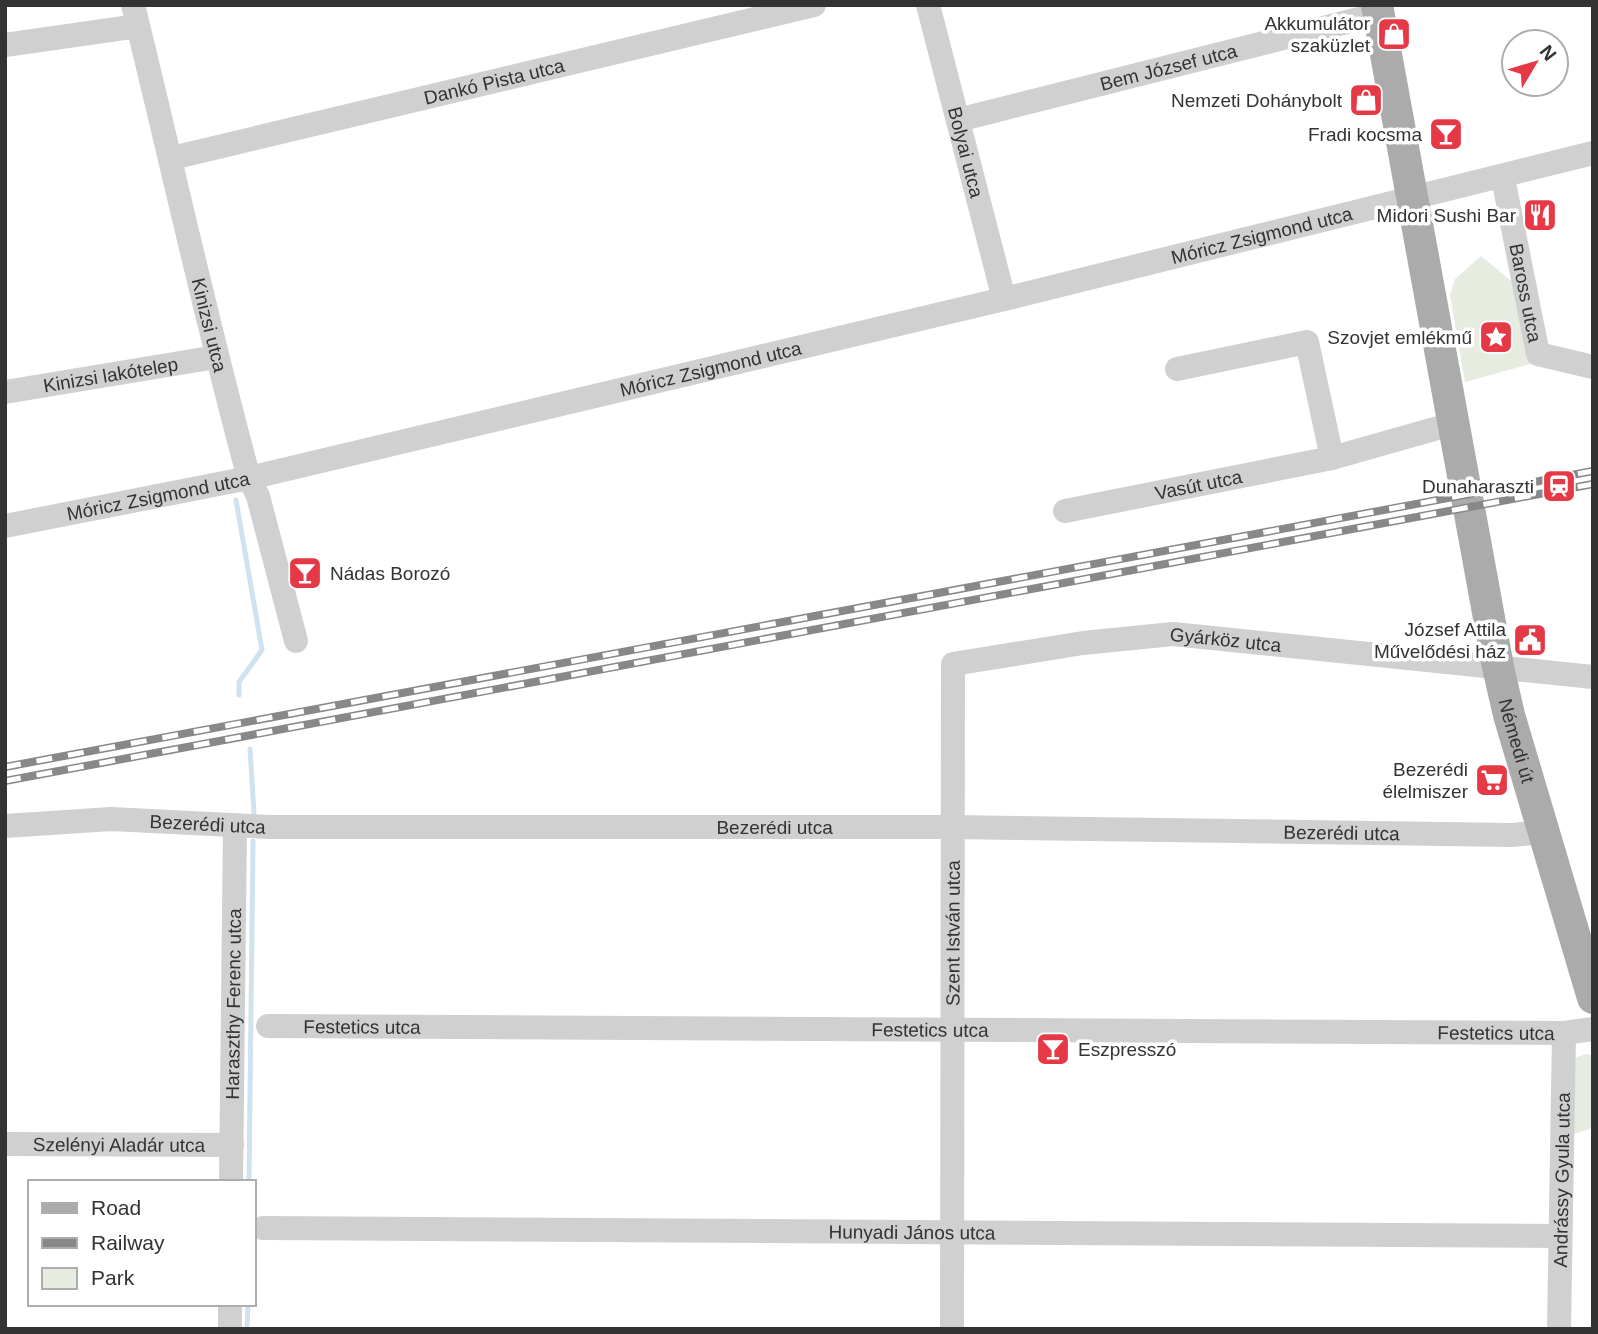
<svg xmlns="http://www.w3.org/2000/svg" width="1598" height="1334" viewBox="0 0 1598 1334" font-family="Arial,sans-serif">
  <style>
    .green { fill: #e6ecdf }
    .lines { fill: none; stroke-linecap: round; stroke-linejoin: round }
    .stream { stroke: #cfe2ee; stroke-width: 5 }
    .minor { stroke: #d0d0d0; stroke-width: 24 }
    .major { stroke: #ababab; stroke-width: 32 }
    .rail-casing { stroke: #888; stroke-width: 8 }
    .rail { stroke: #fff; stroke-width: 5; stroke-dasharray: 16; stroke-linecap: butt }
    .labels { text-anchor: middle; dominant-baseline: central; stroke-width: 7; stroke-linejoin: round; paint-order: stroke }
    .poi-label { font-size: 19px; fill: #333; stroke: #fff; text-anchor: end }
    .street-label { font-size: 19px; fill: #333; stroke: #fff }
  </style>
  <rect width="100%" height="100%" fill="#fff"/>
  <path class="green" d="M1481 256 1515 284 1534 363 1465 382 1450 295 1455 279Z
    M1585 1054 1593 1055V1128L1571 1135 1575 1058Z"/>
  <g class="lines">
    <path class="stream" d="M236 500 262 650 239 682V695
      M250 749 254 813
      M249 1182 253 841
      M247 1329 248 1304"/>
    <g class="minor">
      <path id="s1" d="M133 5C172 163 206 321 249 478L258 496 296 641"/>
      <path id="s2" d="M928 5 1004 299"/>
      <path d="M5 45 138 26"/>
      <path id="s3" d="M958 120 1379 14"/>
      <path id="s4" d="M172 158 814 5"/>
      <path id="s5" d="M1503 178 1538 354 1593 367"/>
      <path d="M1177 369 1307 342 1332 458"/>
      <path id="s6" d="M5 392 216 357"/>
      <path id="s7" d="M1065 511 1332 458 1452 424"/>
      <path id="s8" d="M5 526 249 478 1004 299 1593 153"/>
      <path id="s9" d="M5 826 111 819 269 827H951L1512 835 1543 832"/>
      <path id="s10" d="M268 1026 1564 1033 1593 1029"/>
      <path id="s11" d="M5 1144 232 1145"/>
      <path id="s12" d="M231 1182 235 825"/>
      <path id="s13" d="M263 1228 1560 1236"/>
      <path d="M230 1329V1304"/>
      <path id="s14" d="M952 1329 953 664 1083 643 1173 634 1593 677"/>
      <path id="s15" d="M1559 1329 1564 1033"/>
    </g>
    <path class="major" id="s16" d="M1377 5 1498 667 1509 715 1593 998"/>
    <g class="rail-casing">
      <path id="rail" d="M5 767 1593 471
        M5 781 1593 484"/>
    </g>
    <use href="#rail" class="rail"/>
  </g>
  <defs>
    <g id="shop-square" transform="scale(1.75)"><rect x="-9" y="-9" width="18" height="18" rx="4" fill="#e63946" stroke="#fff"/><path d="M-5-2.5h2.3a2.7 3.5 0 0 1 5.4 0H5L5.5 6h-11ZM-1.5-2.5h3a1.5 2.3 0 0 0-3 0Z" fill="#fff"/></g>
    <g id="bar-square" transform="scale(1.75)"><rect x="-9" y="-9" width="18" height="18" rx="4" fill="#e63946" stroke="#fff"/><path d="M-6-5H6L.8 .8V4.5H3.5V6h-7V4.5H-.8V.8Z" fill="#fff"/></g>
    <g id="restaurant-square" transform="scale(1.75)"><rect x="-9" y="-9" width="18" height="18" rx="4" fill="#e63946" stroke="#fff"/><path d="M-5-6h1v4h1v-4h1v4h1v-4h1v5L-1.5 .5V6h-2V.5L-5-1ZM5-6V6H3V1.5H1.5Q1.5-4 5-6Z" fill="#fff"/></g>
    <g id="sight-square" transform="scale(1.75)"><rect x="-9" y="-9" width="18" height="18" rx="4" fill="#e63946" stroke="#fff"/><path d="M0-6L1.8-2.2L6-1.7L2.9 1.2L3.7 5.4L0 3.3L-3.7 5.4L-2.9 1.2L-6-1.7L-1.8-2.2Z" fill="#fff"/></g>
    <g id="station-square" transform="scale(1.75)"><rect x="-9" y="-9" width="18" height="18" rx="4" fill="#e63946" stroke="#fff"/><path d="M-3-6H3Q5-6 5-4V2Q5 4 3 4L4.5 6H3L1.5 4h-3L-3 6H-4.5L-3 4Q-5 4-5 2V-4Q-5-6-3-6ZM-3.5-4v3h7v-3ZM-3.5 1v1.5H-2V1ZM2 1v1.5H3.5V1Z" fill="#fff"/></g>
    <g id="civic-square" transform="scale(1.75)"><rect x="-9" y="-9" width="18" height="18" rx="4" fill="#e63946" stroke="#fff"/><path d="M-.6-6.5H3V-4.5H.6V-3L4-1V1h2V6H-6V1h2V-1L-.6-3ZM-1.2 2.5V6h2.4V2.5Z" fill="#fff"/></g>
    <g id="supermarket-square" transform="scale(1.75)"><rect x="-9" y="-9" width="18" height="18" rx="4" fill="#e63946" stroke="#fff"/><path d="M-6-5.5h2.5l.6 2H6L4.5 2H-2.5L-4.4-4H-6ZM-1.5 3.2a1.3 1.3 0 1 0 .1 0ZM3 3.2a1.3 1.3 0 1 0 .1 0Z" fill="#fff"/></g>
  </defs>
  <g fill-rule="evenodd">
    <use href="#shop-square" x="1394" y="34"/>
    <use href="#shop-square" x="1366" y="100"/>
    <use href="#bar-square" x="1446" y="134"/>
    <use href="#restaurant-square" x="1540" y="215"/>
    <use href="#sight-square" x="1496" y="337"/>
    <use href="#station-square" x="1559" y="486"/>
    <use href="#bar-square" x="305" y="573"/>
    <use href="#civic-square" x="1530" y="640"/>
    <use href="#supermarket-square" x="1492" y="780"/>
    <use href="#bar-square" x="1053" y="1049"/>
  </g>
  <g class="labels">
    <g class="poi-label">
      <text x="1370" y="23">Akkumulátor<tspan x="1370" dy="22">szaküzlet</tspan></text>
      <text x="1342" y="100">Nemzeti Dohánybolt</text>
      <text x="1422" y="134">Fradi kocsma</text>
      <text x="1516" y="215">Midori Sushi Bar</text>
      <text x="1472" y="337">Szovjet emlékmű</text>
      <text x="1534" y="486">Dunaharaszti</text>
      <text x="330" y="573" text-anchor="start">Nádas Borozó</text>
      <text x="1506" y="629">József Attila<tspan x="1506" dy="22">Művelődési ház</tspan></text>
      <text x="1468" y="769">Bezerédi<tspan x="1468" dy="22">élelmiszer</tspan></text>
      <text x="1078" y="1049" text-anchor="start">Eszpresszó</text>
    </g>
    <g class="street-label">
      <text stroke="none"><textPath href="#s3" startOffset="217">Bem József utca</textPath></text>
      <text stroke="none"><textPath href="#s4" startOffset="331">Dankó Pista utca</textPath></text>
      <text stroke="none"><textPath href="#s2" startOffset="152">Bolyai utca</textPath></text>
      <text stroke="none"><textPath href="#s8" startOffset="1290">Móricz Zsigmond utca</textPath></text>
      <text stroke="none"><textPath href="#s5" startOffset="117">Baross utca</textPath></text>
      <text stroke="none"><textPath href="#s1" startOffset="329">Kinizsi utca</textPath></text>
      <text stroke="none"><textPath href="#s8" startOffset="723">Móricz Zsigmond utca</textPath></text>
      <text stroke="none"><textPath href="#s6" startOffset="107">Kinizsi lakótelep</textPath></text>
      <text stroke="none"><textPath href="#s7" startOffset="136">Vasút utca</textPath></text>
      <text stroke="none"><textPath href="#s8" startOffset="156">Móricz Zsigmond utca</textPath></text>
      <text stroke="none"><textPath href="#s14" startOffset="940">Gyárköz utca</textPath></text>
      <text stroke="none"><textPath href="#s16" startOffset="749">Némedi út</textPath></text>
      <text stroke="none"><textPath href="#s9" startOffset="203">Bezerédi utca</textPath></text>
      <text stroke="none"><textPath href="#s9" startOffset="770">Bezerédi utca</textPath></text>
      <text stroke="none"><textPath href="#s9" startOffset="1337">Bezerédi utca</textPath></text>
      <text stroke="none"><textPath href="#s14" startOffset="396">Szent István utca</textPath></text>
      <text stroke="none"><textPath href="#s12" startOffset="178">Haraszthy Ferenc utca</textPath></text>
      <text stroke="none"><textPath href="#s10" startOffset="94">Festetics utca</textPath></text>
      <text stroke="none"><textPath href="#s10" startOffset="662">Festetics utca</textPath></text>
      <text stroke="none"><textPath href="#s10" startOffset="1228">Festetics utca</textPath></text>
      <text stroke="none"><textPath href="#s11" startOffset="114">Szelényi Aladár utca</textPath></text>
      <text stroke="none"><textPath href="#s15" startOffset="149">Andrássy Gyula utca</textPath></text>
      <text stroke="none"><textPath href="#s13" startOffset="649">Hunyadi János utca</textPath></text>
    </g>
  </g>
  <rect width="1598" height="1334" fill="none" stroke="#333333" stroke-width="14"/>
  <rect x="28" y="1180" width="228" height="126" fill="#ffffff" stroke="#adadad" stroke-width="2"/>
  <rect x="42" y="1203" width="35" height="10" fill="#ababab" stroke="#adadad" stroke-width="2"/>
  <text x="91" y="1215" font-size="21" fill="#333333">Road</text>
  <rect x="42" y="1238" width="35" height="10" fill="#888888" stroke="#adadad" stroke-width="2"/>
  <text x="91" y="1250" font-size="21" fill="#333333">Railway</text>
  <rect x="42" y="1268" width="35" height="21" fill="#e6ecdf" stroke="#adadad" stroke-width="2"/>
  <text x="91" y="1285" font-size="21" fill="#333333">Park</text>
  <g transform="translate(1535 63) rotate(52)"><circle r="33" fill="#ffffff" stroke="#adadad" stroke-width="2"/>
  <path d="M0-5L12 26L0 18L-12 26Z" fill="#e63946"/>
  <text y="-10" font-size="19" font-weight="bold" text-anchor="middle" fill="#333333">N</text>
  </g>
</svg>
